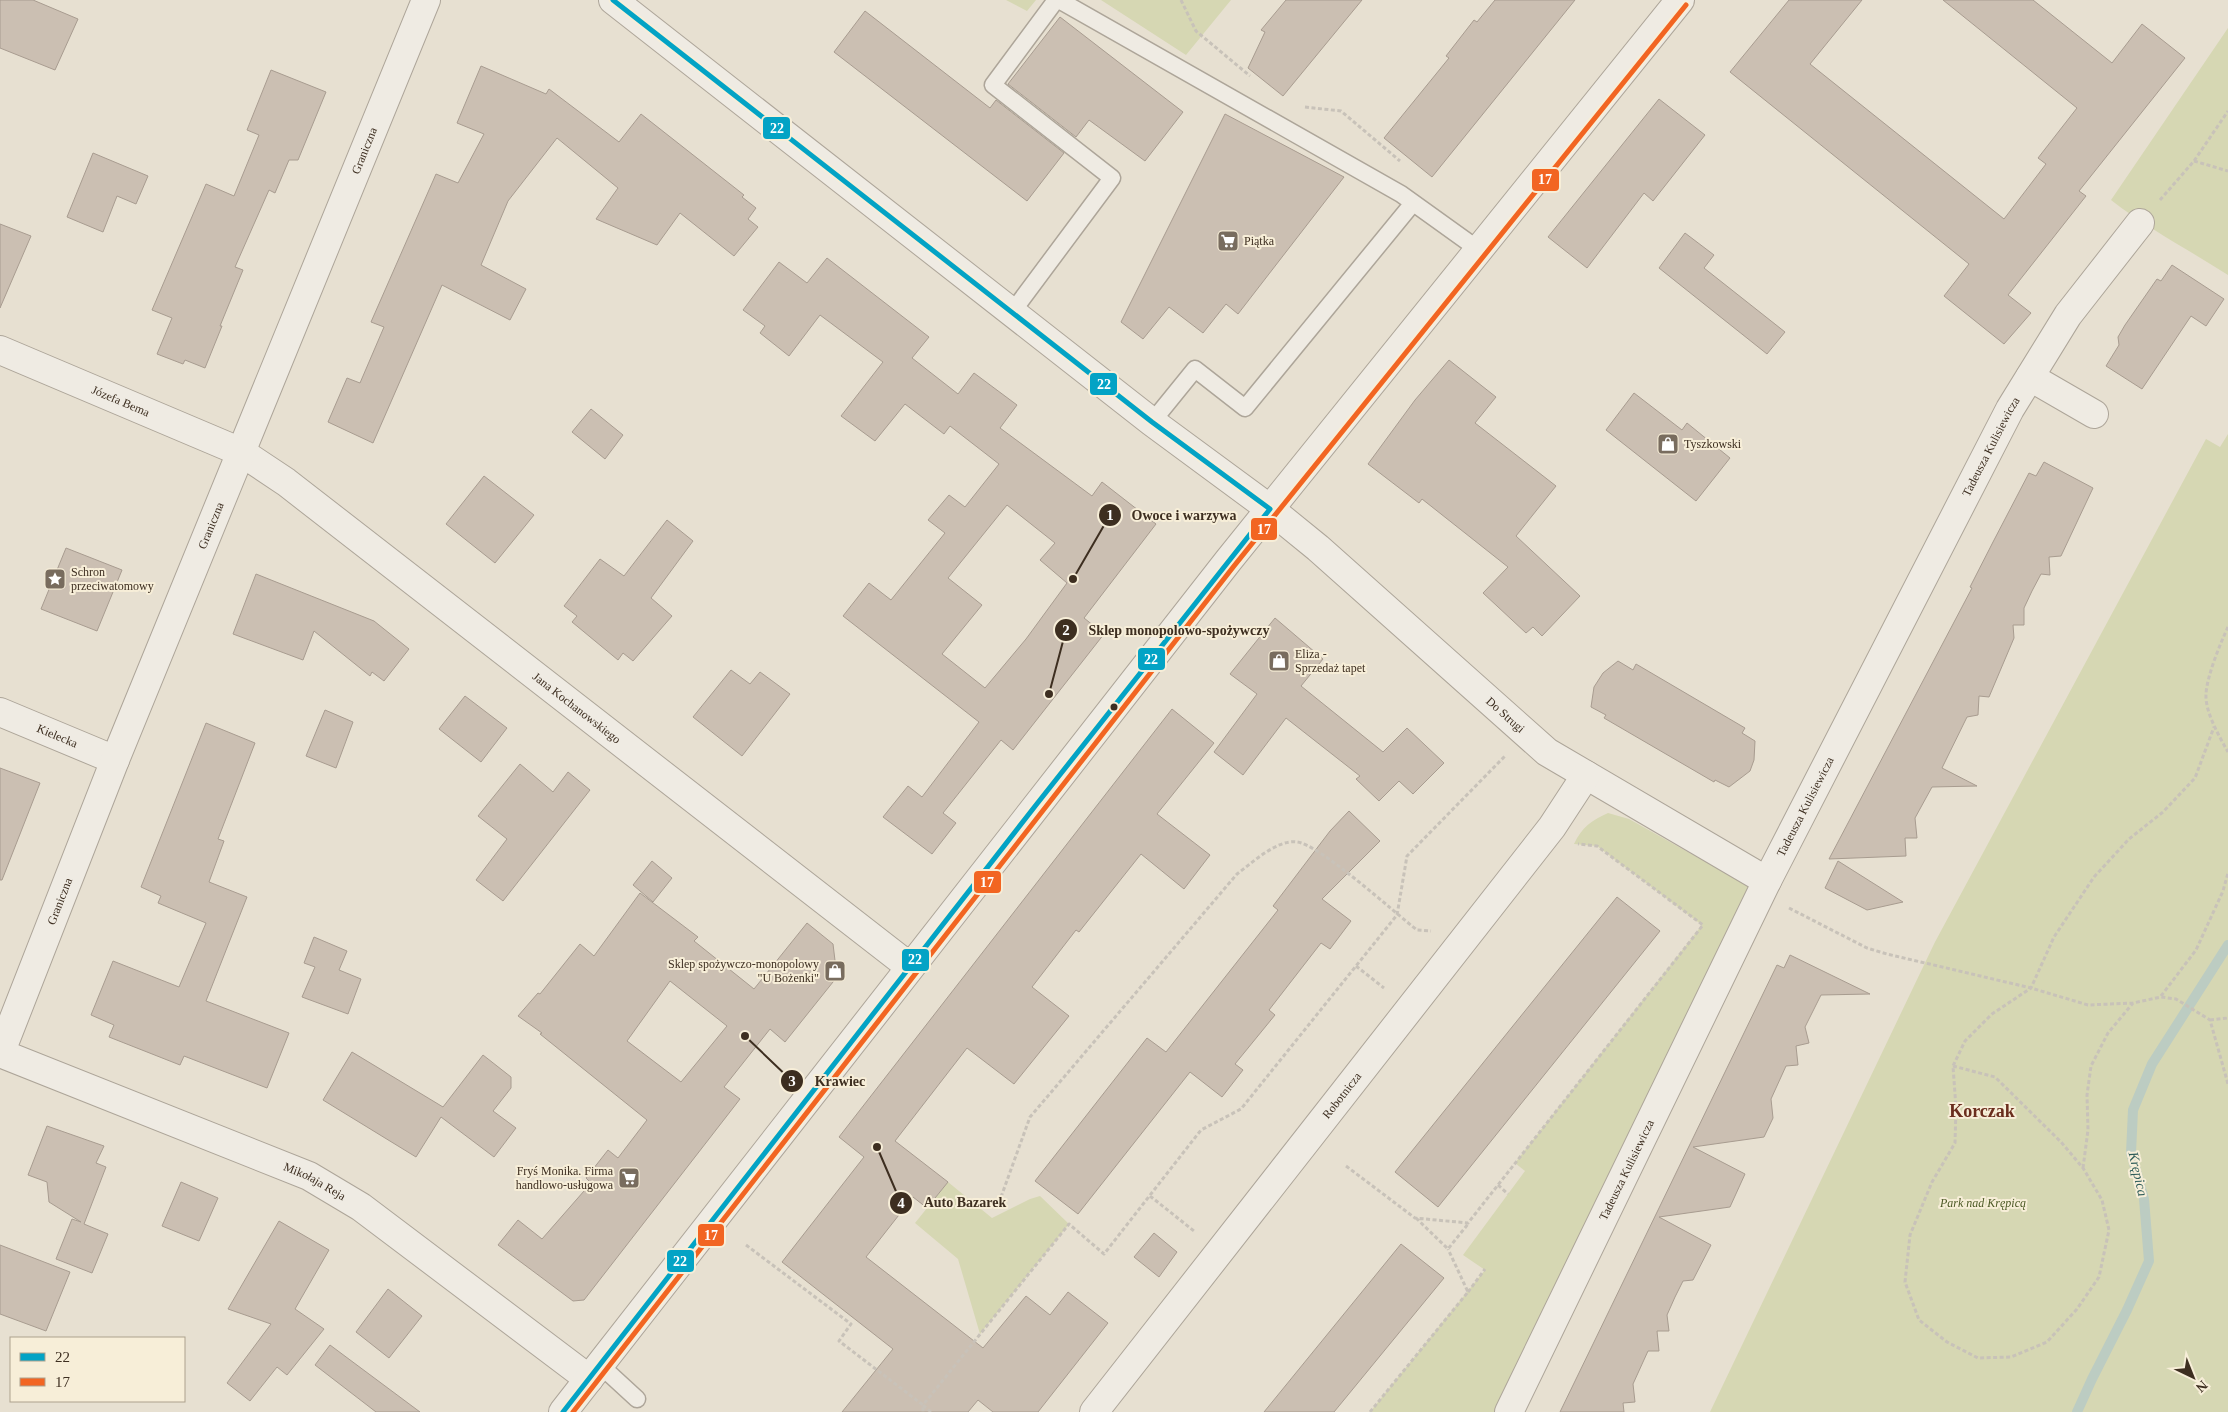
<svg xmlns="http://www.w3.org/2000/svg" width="2228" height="1412" viewBox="0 0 2228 1412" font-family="'Times New Roman',serif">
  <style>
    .green { fill: #d6d7b3 }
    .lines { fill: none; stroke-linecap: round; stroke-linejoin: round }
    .stream { stroke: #bcccc2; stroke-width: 10 }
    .building { fill: #cbbfb2; stroke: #a89c90; fill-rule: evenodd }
    .service-casing { stroke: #ada599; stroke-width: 19 }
    .minor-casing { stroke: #ada599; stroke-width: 30 }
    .tertiary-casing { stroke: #ada599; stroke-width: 30 }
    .path { stroke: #c8c2b9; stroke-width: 3; stroke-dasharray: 4 2.5; stroke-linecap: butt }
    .service { stroke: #efebe3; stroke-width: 16 }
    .minor { stroke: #efebe3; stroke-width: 28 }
    .tertiary { stroke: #efebe3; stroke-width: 28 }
    .bus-1-casing { stroke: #f7eed8; stroke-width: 9 }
    .bus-2-casing { stroke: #f7eed8; stroke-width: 9 }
    .bus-1 { stroke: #03a3c5; stroke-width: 5 }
    .bus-2 { stroke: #f26522; stroke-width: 5 }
    .bus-dot { fill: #3d2e20; stroke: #f7eed8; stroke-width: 2 }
    .labels { text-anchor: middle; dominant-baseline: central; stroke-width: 4; stroke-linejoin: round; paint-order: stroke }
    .street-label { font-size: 12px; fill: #3d2e20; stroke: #f7eed8 }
    .poi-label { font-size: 12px; fill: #3d2e20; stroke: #f7eed8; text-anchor: start }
    .park-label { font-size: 12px; font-style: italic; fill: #4d5a26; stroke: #f7eed8 }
    .water-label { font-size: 14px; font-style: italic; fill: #2f5d5a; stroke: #f7eed8 }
    .district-label { font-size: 18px; font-weight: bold; fill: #6b2e1e; stroke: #f7eed8 }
    .leader { fill: none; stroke: #3d2e20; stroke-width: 2 }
    .callout-dot { fill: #3d2e20; stroke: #f7eed8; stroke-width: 2 }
    .mark-label { font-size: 15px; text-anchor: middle; font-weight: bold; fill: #fff }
    .callout-label { font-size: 14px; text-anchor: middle; font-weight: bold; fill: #3d2e20; stroke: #f7eed8; stroke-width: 4; stroke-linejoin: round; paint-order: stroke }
    .line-badge { stroke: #f7eed8; stroke-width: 2 }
    .badge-label { font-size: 14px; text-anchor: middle; font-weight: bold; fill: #fff }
  </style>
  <rect width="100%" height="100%" fill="#e7e0d1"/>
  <path class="green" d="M1006 0H1036L1027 11Z
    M1101 0H1231L1186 55Z
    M2228 28V275C2189 250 2147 228 2111 200Z
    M2228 434V1412H1710L1935 942 2206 439 2220 447Z
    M1608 813 1629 819 1761 893 1509 1412H1370L1485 1270 1463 1255 1525 1171 1515 1163 1702 925 1597 846 1574 844C1582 827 1592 820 1608 813Z
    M948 1182 992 1218 1030 1199 1040 1196 1069 1224 980 1334 958 1259 915 1223Z"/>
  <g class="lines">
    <path class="stream" d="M2077 1412 2092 1379 2127 1310 2149 1261 2144 1199 2131 1153 2133 1110 2152 1064 2228 945"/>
  </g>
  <path class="building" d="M0 0H33L78 19 55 70 0 48Z
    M1286 0H1362L1283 96 1248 68 1265 32 1261 30Z
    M1495 0H1575L1432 177 1384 138 1449 58 1446 56 1474 20 1477 22Z
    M1789 0H1862L1810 64 2004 219 2046 164 2038 158 2077 108 1943 0H2033L2112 63 2142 24 2185 58 2079 191 2086 196 2008 295 2031 313 2004 344 1944 296 1969 264 1730 72Z
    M865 11 990 108 996 100 1064 153 1027 201 834 52Z
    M1060 17 1183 112 1145 161 1089 120 1076 137 1008 84Z
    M481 66 546 94 549 89 619 142 641 114 744 195 742 197 756 208 748 219 758 227 734 256 680 213 657 245 596 219 618 188 557 138 508 201 481 265 526 289 510 320 442 285 373 443 328 422 347 378 360 383 384 327 371 322 436 174 458 183 484 134 457 123Z
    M271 70 326 92 298 160H289L275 193 269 190 235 267 243 270 220 326H222L205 368 185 360 183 364 157 354 172 318 152 310 206 184 234 196 259 135 247 130Z
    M1659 99 1705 135 1653 201 1644 193 1587 268 1548 237Z
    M1225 114 1344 177 1238 314 1226 304 1203 333 1169 307 1143 339 1121 322Z
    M93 153 148 176 136 204 117 196 103 232 67 217Z
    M0 224 31 236 0 308Z
    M1685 233 1714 255 1704 268 1785 332 1767 354 1659 268Z
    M827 258 929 337 912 358 958 394 974 373 1017 405 1000 428 1092 496 1102 482 1156 524 1084 618 1104 634 1013 750 1001 740 943 813 956 823 932 854 883 817 908 786 922 797 979 722 843 616 869 583 891 600 945 533 928 520 949 495 965 507 999 464 950 426 944 434 905 404 875 441 841 416 883 362 820 315 789 356 760 333 765 326 743 310 779 262 807 283ZM1007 505 1055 543 1040 560 1067 583 1026 639 985 688 942 654 982 605 948 578Z
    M2172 265 2224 299 2206 326 2191 316 2142 389 2106 366 2119 345 2118 337 2125 325 2157 279 2161 281Z
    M1449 360 1496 397 1475 423 1556 486 1516 536 1580 596 1542 636 1533 627 1526 633 1483 593 1508 567 1422 499 1419 503 1368 464 1415 400Z
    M1634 393 1682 430 1687 423 1730 458 1696 501 1606 430Z
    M591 409 623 435 605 459 572 432Z
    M2044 462 2093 488 2061 556 2049 557 2050 575 2041 574 2032 591 2024 608V625H2013L2014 638 1989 697 1979 696 1978 715 1967 717 1942 768 1977 786 1932 787 1915 818 1917 838H1905L1906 856 1829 859 1972 588 1970 587 1993 542 2029 473 2036 476Z
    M484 476 534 515 495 563 446 524Z
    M667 520 693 541 651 598 672 616 633 661 623 653 618 660 572 622 577 616 564 606 600 559 624 576Z
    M66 548 122 570 97 631 41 609Z
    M256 574 374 621 409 649 384 681 372 672 370 676 314 631 303 660 233 634Z
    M1275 618 1323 659 1301 686 1383 752 1407 728 1444 763 1413 794 1399 781 1379 801 1356 779 1360 776 1286 718 1243 775 1214 752 1257 694 1230 674Z
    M1618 661 1633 670 1636 664 1745 728 1742 733 1755 741 1754 760 1750 771 1729 787 1715 780 1714 782 1604 718 1606 715 1591 707 1594 687 1603 673Z
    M731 670 750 684 760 672 790 694 742 756 693 717Z
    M465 696 507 728 481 762 439 729Z
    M1172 709 1214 743 1157 814 1210 855 1184 889 1141 854 1079 932 1076 930 1032 987 1069 1016 1014 1084 967 1048 895 1141 948 1182 927 1208 913 1197 866 1257 983 1348 1026 1296 1050 1315 1068 1292 1108 1323 1038 1412H993L978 1400 968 1412H842L893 1349 782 1262 864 1157 839 1137Z
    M325 710 353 722 336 768 306 756Z
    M206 723 255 743 218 839 224 841 209 882 247 897 206 1001 289 1033 267 1088 184 1056 180 1065 109 1037 114 1025 91 1015 113 961 179 987 206 923 158 903 161 896 141 887Z
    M520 764 553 792 568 772 590 790 503 901 476 880 507 839 478 816Z
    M0 768 40 783 2 880H0Z
    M1349 811 1380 841 1322 899 1351 921 1330 949 1321 943 1269 1010 1275 1015 1235 1064 1243 1070 1222 1097 1190 1072 1078 1214 1035 1181 1147 1038 1166 1052 1278 910 1273 906 1330 831Z
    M652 861 672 878 653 902 633 885Z
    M1838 861 1903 902 1867 910 1825 888Z
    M640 893 698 937 694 941 754 989 807 923 833 944 837 977 785 1042 770 1029 724 1087 740 1099 584 1300 573 1301 498 1245 518 1220 542 1239 591 1183 586 1178 608 1150 618 1158 647 1120 540 1034 542 1033 518 1016 538 993 540 994 580 944 594 956ZM670 981 727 1026 681 1082 627 1041Z
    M1617 897 1660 931 1438 1207 1395 1172Z
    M314 937 347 951 339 970 361 979 348 1014 302 997 315 967 304 963Z
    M1790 955 1870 994 1821 995 1805 1027 1809 1043 1796 1046 1798 1065 1786 1066 1771 1099 1773 1118 1764 1137 1693 1147 1745 1174 1730 1207 1659 1217 1711 1245 1693 1280 1683 1281 1675 1297 1667 1315 1669 1331H1657L1659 1351H1648L1633 1384 1635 1402 1623 1403 1624 1412H1560L1777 965 1784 968Z
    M352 1052 443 1107 483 1055 511 1077V1088L493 1111 516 1128 494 1157 441 1117 416 1157 323 1100Z
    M47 1126 104 1146 96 1163 106 1167 84 1224 108 1234 92 1273 56 1259 72 1219 81 1222 49 1202 47 1182 28 1175Z
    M181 1182 218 1198 199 1241 162 1226Z
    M279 1221 329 1250 295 1309 324 1329 287 1375 277 1367 250 1401 227 1383 271 1324 228 1309Z
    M1154 1233 1177 1252 1159 1277 1134 1257Z
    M1401 1244 1444 1278 1334 1412H1264Z
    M0 1245 70 1272 46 1331 0 1314Z
    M388 1289 422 1316 389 1358 356 1332Z
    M330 1345 420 1412H376L315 1365Z"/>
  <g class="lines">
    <g class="service-casing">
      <path id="service" d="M1059 0 1401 194 1479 250
        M1013 311 1112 178 993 85 1056 0
        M1152 422 1195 369 1245 408 1413 203
        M600 1365 637 1399"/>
    </g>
    <g class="minor-casing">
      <g id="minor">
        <path id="s1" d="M613 0 1152 422 1270 509 1318 548 1547 752 1767 881"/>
        <path id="s2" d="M0 350 241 452 286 482 910 967"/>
        <path d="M2030 377 2094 414"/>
        <path id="s3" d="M0 712 115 760"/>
        <path id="s4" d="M0 1053 309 1176 361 1207 589 1379"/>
        <path id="s5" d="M0 1054 115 760 426 0"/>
        <path id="s6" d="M1094 1412 1552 827 1586 775"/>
        <path id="s7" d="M1509 1412 1767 881 2010 409 2068 315 2140 223"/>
      </g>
    </g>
    <g class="tertiary-casing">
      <path id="tertiary" d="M563 1412 1228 561 1680 0"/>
    </g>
    <path class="path" d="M1181 0 1196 31 1250 76
      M1305 107 1341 111 1400 161
      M2194 161 2228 171
      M2160 200 2194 161 2228 111
      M2228 627C2220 644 2207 676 2206 694 2205 712 2219 736 2228 752
      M1789 908 1867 948 1887 954 2031 988 2088 1005 2133 1003 2161 997 2176 999 2210 1020 2228 1084
      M1356 966 1384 988
      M2161 996 2196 950 2223 891 2228 873
      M2210 1020 2228 1018
      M1953 1066 1995 1077 2061 1142 2083 1168 2102 1200 2109 1230 2099 1277 2077 1309 2047 1342 2011 1357 1978 1358 1947 1342 1919 1320 1905 1282 1910 1235 1932 1182 1955 1143 1956 1108 1953 1066 1965 1041 1992 1014 2031 988 2054 937 2094 877 2129 839 2163 812 2195 778 2214 727
      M1346 1166 1415 1218 1468 1223 1703 925 1597 846 1578 844
      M2083 1168 2088 1130 2087 1095 2091 1066 2108 1033 2133 1003
      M1498 1185 1508 1194
      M1150 1196 1194 1231
      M1001 1197 1030 1117 1237 874C1252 863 1277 839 1297 842 1319 844 1395 913 1417 930L1431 931
      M1416 1218 1448 1249 1468 1224
      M746 1245 851 1324 839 1341 923 1405V1412
      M1468 1292 1485 1269
      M931 1412 923 1405 1069 1224 1104 1254 1201 1130 1241 1109 1397 915 1407 856 1505 756
      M1370 1412 1468 1292 1448 1249"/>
    <use href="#service" class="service"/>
    <use href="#minor" class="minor"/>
    <use href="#tertiary" class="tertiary"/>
    <g class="bus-1-casing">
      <path id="bus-1" d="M613 0 1152 422 1270 509
        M563 1412 1036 805 1270 509"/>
    </g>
    <g class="bus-2-casing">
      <path id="bus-2" d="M573 1412 1234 566 1686 5"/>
    </g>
    <use href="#bus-1" class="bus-1"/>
    <use href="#bus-2" class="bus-2"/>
  </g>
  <defs>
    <g id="supermarket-square" transform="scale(1.125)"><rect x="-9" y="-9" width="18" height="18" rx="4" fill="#786c5e" stroke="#f7eed8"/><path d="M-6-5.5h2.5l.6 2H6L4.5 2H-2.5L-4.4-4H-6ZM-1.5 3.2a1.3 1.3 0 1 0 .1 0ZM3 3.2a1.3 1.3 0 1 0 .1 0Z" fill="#fff"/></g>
    <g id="shop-square" transform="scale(1.125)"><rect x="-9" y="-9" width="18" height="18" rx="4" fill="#786c5e" stroke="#f7eed8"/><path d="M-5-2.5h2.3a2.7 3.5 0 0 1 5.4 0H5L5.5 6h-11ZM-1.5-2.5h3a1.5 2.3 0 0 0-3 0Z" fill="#fff"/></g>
    <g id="sight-square" transform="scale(1.125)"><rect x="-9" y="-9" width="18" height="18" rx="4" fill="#786c5e" stroke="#f7eed8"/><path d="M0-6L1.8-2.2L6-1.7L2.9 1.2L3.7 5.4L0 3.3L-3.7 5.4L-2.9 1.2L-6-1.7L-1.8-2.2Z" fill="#fff"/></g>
  </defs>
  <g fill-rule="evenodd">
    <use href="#supermarket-square" x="1228" y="241"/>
    <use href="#shop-square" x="1668" y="444"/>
    <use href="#sight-square" x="55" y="579"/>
    <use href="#shop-square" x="1279" y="661"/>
    <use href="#shop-square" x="835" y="971"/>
    <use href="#supermarket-square" x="629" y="1178"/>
  </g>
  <circle class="bus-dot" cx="1114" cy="707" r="4.5"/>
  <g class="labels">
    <g class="street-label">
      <text stroke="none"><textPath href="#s5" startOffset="974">Graniczna</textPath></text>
      <text stroke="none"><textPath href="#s2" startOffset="131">Józefa Bema</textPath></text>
      <text stroke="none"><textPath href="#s7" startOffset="1079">Tadeusza Kulisiewicza</textPath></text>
      <text stroke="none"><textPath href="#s5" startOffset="569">Graniczna</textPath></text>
      <text stroke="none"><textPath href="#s2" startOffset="684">Jana Kochanowskiego</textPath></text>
      <text stroke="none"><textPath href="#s1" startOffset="1144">Do Strugi</textPath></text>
      <text stroke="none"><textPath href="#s3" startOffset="62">Kielecka</textPath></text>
      <text stroke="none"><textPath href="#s7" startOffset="674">Tadeusza Kulisiewicza</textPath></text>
      <text stroke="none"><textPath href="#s5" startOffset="164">Graniczna</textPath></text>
      <text stroke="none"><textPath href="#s6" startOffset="402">Robotnicza</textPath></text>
      <text stroke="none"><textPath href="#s7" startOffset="269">Tadeusza Kulisiewicza</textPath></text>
      <text stroke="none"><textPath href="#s4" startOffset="340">Mikołaja Reja</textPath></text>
    </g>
    <g class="poi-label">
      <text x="1244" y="241">Piątka</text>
      <text x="1684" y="444">Tyszkowski</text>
      <text x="71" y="572">Schron<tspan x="71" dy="14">przeciwatomowy</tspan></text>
      <text x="1295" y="654">Eliza -<tspan x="1295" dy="14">Sprzedaż tapet</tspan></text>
      <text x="819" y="964" text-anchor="end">Sklep spożywczo-monopolowy<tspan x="819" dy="14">"U Bożenki"</tspan></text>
      <text x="613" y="1171" text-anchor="end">Fryś Monika. Firma<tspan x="613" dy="14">handlowo-usługowa</tspan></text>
    </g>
    <g class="park-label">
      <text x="1983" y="1203">Park nad Krępicą</text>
    </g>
    <g class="water-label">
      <text transform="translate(2138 1174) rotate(77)">Krępica</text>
    </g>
    <g class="district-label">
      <text x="1982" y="1111">Korczak</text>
    </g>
  </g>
  <path class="leader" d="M1073 579L1110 515M1049 694L1066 630M745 1036L792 1081M877 1147L901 1203"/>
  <g class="callout-dot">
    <circle cx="1073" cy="579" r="5"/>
    <circle cx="1049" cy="694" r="5"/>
    <circle cx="745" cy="1036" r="5"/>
    <circle cx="877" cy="1147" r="5"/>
    <circle cx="1110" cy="515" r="12"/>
    <circle cx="1066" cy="630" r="12"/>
    <circle cx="792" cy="1081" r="12"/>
    <circle cx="901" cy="1203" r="12"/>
  </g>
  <g class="mark-label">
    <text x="1110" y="520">1</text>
    <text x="1066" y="635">2</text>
    <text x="792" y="1086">3</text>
    <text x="901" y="1208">4</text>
  </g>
  <g class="callout-label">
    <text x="1184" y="520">Owoce i warzywa</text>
    <text x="1179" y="635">Sklep monopolowo-spożywczy</text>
    <text x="840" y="1086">Krawiec</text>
    <text x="965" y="1207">Auto Bazarek</text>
  </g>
  <g class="line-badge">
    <rect x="762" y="116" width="29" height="24" rx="5" fill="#03a3c5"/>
    <rect x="1531" y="168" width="29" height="24" rx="5" fill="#f26522"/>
    <rect x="1089" y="372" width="29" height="24" rx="5" fill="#03a3c5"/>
    <rect x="1250" y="517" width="28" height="24" rx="5" fill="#f26522"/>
    <rect x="1137" y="647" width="29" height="24" rx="5" fill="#03a3c5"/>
    <rect x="973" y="870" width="29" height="24" rx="5" fill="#f26522"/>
    <rect x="901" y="948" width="29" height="24" rx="5" fill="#03a3c5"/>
    <rect x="697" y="1223" width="28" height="24" rx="5" fill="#f26522"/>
    <rect x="666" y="1249" width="29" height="24" rx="5" fill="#03a3c5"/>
  </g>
  <g class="badge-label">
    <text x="777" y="133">22</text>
    <text x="1545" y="184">17</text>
    <text x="1104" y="389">22</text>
    <text x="1264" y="534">17</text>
    <text x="1151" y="664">22</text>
    <text x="987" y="887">17</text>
    <text x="915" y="964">22</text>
    <text x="711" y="1240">17</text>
    <text x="680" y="1266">22</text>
  </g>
  <rect x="10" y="1337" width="175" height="65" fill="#f7eed8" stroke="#ada18e"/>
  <rect x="20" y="1353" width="25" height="8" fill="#03a3c5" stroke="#ada18e"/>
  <text x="55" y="1362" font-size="15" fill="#3d2e20">22</text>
  <rect x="20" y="1378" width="25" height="8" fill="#f26522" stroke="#ada18e"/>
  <text x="55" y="1387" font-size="15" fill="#3d2e20">17</text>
  <g transform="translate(2193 1377) rotate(137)" stroke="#f7eed8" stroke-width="4" paint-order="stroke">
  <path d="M0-4L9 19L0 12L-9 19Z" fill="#3d2e20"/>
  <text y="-8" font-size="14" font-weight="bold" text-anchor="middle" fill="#3d2e20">N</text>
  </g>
</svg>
